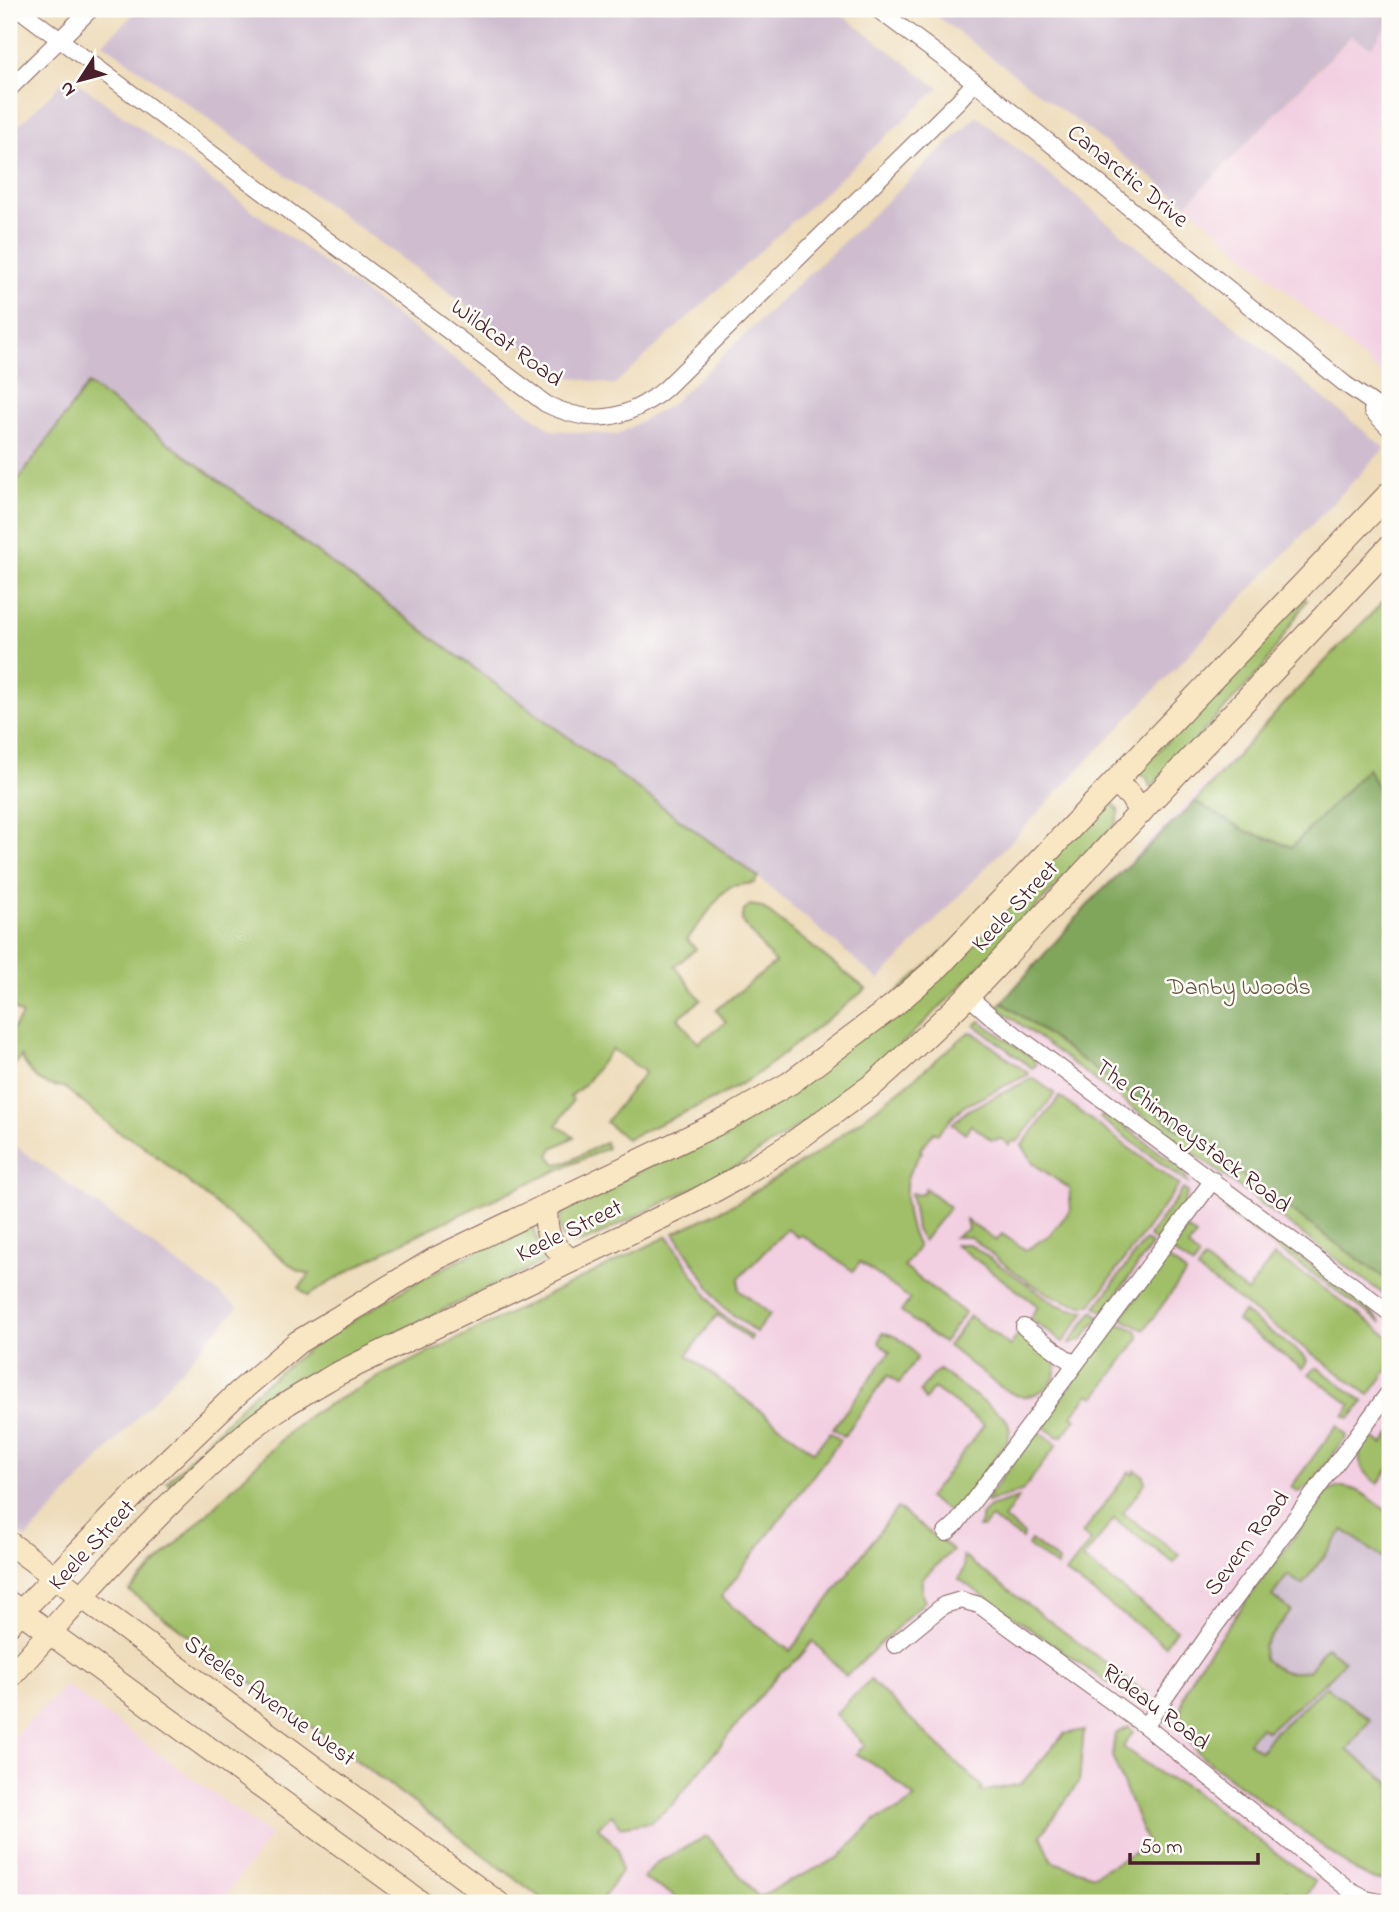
<svg xmlns="http://www.w3.org/2000/svg" width="1399" height="1912" viewBox="0 0 1399 1912" font-family="'Indie Flower',sans-serif">
  <style>
    .built { fill: #f2cfe1 }
    .industrial { fill: #cfbdcf }
    .green { fill: #a0bf67; stroke: #756f49; stroke-width: 2 }
    .forest { fill: #80a65c; stroke: #656244; stroke-width: 2 }
    .lines { fill: none; stroke-linecap: round; stroke-linejoin: round }
    .street-casing { stroke: #83615d; stroke-width: 18 }
    .secondary-casing { stroke: #83615d; stroke-width: 25 }
    .street { stroke: #fff; stroke-width: 16 }
    .secondary { stroke: #f9e7c3; stroke-width: 23 }
    .labels { text-anchor: middle; dominant-baseline: central; stroke-width: 5; stroke-linejoin: round; paint-order: stroke }
    .street-label { font-size: 24px; fill: #4a1f2b; stroke: #fdfcf7 }
    .park-label { font-size: 24px; fill: #685740; stroke: #fdfcf7 }
  </style>
  <rect width="100%" height="100%" fill="#fdfcf7"/>
  <filter id="ink" filterUnits="userSpaceOnUse"><feTurbulence type="fractalNoise" baseFrequency=".0143" numOctaves="2"/><feDisplacementMap in="SourceGraphic" scale="14" xChannelSelector="R" yChannelSelector="G"/><feConvolveMatrix kernelMatrix="1 2 1 2 8 2 1 2 1" color-interpolation-filters="sRGB"/></filter>
  <filter id="wash" filterUnits="userSpaceOnUse"><feTurbulence type="fractalNoise" baseFrequency=".00686" numOctaves="4" result="noise"/><feDisplacementMap in="SourceGraphic" scale="28" xChannelSelector="R" yChannelSelector="G"/><feGaussianBlur stdDeviation="1.57" result="paint"/><feColorMatrix in="noise" values="0 0 0 0 0 0 0 0 0 0 0 0 0 0 0 0 0 1.4 0 .05"/><feComposite in="paint" operator="in"/></filter>
  <g filter="url(#wash)">
    <rect width="100%" height="100%" fill="#eedcba"/>
    <path class="built" d="M1390 23V382L1187 204 1352 36 1371 47Z
      M1390 596V1903H547L280 1707 129 1591 293 1428 313 1413 419 1357 734 1204 819 1152 905 1086 1007 998 1095 897Z
      M66 1685 271 1836 220 1903H9V1741Z"/>
    <path class="industrial" d="M139 9H834L939 88 614 385 565 376 103 43Z
      M927 9H1390V23L1371 47 1351 36 1187 204Z
      M69 76 552 430 617 435 670 405 977 116 1385 448 879 980 758 877 88 384 9 493V135Z
      M9 1141 238 1307 27 1538 9 1525Z
      M1390 1528V1783L1364 1764 1321 1825 1248 1742 1246 1652 1266 1603 1288 1574 1302 1584 1344 1529Z"/>
    <path class="green" d="M88 384 758 877 754 883 731 886 721 895 687 940 696 949 675 966 701 1000 678 1018 698 1043 726 1022 716 1010 775 963 742 921 744 911 750 905 762 907 866 989 755 1076 716 1098 626 1139 606 1122 645 1072 612 1049 584 1085 570 1097 573 1100 557 1125 574 1137 553 1148 549 1155 556 1164 568 1162 605 1142 607 1148C507 1194 401 1236 308 1296L299 1288 310 1274 298 1271 140 1143 117 1131 64 1087C41 1087 31 1076 21 1056L10 1072 9 1071V1035L22 1015 9 1005V493Z
      M1390 595V815L1368 769 1292 847 1246 831 1195 802 1294 693Z
      M1304 598 1307 600 1262 669 1150 788 1147 777 1136 774Z
      M1110 803 1114 804 1119 812 1115 825 946 1001 879 1066 821 1111 739 1165 593 1238C588 1240 582 1243 577 1243 558 1243 555 1221 565 1209L774 1102Z
      M1002 1002 1390 1282V1299L997 1007Z
      M980 1021 1034 1059 1036 1065 1032 1068 975 1025Z
      M969 1032 974 1033 1029 1074 962 1107 937 1134 934 1132 920 1150 922 1152C917 1160 911 1167 908 1176 902 1197 908 1228 918 1247L904 1267 965 1313 943 1343 901 1312 910 1299 860 1262 853 1271 802 1235 798 1237 787 1229 739 1278V1290L770 1314 756 1332 723 1307 674 1233 734 1204 819 1152 905 1086Z
      M1033 1078 1055 1094 1017 1142 1012 1141 1009 1145 1002 1139 992 1140 971 1125 965 1133 952 1124 968 1110Z
      M1060 1097 1179 1185 1091 1305C1050 1307 1002 1261 970 1237H955L968 1229 966 1220 996 1241 1002 1234 1026 1250 1051 1234 1071 1209 1069 1188 1034 1164 1022 1145Z
      M1104 1114H1108L1179 1167 1186 1177 1188 1183 1100 1118Z
      M925 1188 950 1207 923 1241 916 1230 911 1193 919 1195 924 1192Z
      M1183 1189 1188 1192 1184 1203 1156 1242 1149 1236Z
      M1230 1206 1363 1303 1382 1323 1225 1211Z
      M532 1224 539 1245 550 1258 547 1260 327 1366 259 1408 231 1429 170 1485 167 1482 257 1390 313 1345 425 1277Z
      M1187 1229 1196 1236 1188 1247 1199 1257 1193 1266 1171 1251Z
      M668 1236 718 1312 752 1337 750 1340 717 1315 687 1355 814 1452 830 1432 840 1440 721 1597 790 1651 897 1508 953 1550 922 1579V1595L925 1601 846 1676 813 1641 799 1658 779 1673 673 1804 651 1822 620 1827 612 1815 598 1827 618 1849 621 1871 600 1903H548L129 1591 293 1428 313 1413 381 1376Z
      M1145 1240 1152 1245 1104 1312 1096 1307Z
      M955 1244H969L1056 1304 1070 1309 1086 1311 1063 1342 1030 1319 1038 1306Z
      M1274 1256 1310 1278 1388 1336 1390 1366 1369 1395 1197 1270 1204 1260 1247 1292Z
      M1166 1257 1186 1273 1144 1330 1121 1318Z
      M1093 1311 1100 1317 1082 1340 1069 1344Z
      M1243 1312 1305 1357 1307 1361 1303 1369 1237 1321Z
      M970 1316 1010 1346 1019 1333C1029 1341 1047 1349 1053 1360 1065 1380 1037 1399 1019 1396 1002 1392 964 1358 948 1346Z
      M1117 1323 1136 1330 1139 1338 1100 1391 1095 1397 1089 1394 1072 1416 1076 1419 1063 1436 1058 1437 1041 1425Z
      M882 1333C895 1333 911 1346 917 1358L899 1384 888 1375 844 1436 833 1428 890 1352 879 1343Z
      M1315 1368H1318L1364 1402 1350 1418 1344 1416 1351 1405 1309 1374Z
      M939 1370 1003 1416C1011 1424 1011 1432 1007 1442L957 1510 951 1513 928 1498 984 1425 934 1388 925 1400 920 1392 932 1375Z
      M1337 1425 1347 1436 1311 1484 1298 1492 1291 1487Z
      M1037 1430 1057 1445 1022 1491 987 1502 985 1501Z
      M1390 1434V1467L1378 1484C1358 1469 1353 1455 1370 1435L1383 1444Z
      M1135 1470 1144 1476 1145 1483 1123 1513 1180 1555 1174 1563 1114 1519 1083 1559 1176 1630 1165 1645 1066 1573 1091 1541 1082 1534 1129 1472 1133 1475Z
      M1340 1487C1359 1486 1376 1503 1390 1514V1559L1388 1562 1344 1530 1302 1585 1288 1575 1272 1596 1291 1611 1263 1646 1264 1659C1280 1673 1287 1674 1308 1671L1326 1647 1344 1660 1333 1675 1267 1731 1260 1727 1248 1742 1261 1751 1272 1735 1326 1686 1370 1720 1347 1750 1390 1783V1881L1374 1880 1356 1871 1201 1756C1173 1725 1177 1698 1199 1665L1324 1496 1329 1491Z
      M1018 1498 1004 1519 1023 1534 1022 1539 991 1518 984 1527H978L981 1522V1516L989 1507Z
      M1031 1540 1053 1557 1058 1562 1057 1567 1028 1546Z
      M963 1556 1147 1694 1136 1697 1124 1694 959 1579 964 1568Z
      M870 1680 982 1787 980 1792 1021 1784 1064 1734 1084 1730 1079 1782 1041 1835 1053 1862 1094 1875 1148 1845 1112 1756 1115 1734 1129 1727 1133 1732 1123 1747 1166 1778 1183 1784 1315 1882 1302 1902 1286 1890 1277 1903H681C673 1891 654 1887 643 1878L656 1863 707 1836 758 1897 840 1857 875 1820 900 1809 915 1798 881 1768 856 1754 865 1745 835 1714Z"/>
    <path class="forest" d="M1368 768 1390 815V1282L1002 1002 1095 897 1195 802 1246 831 1292 847Z"/>
  </g>
  <g filter="url(#ink)">
    <g class="lines">
      <g class="street-casing">
        <path id="street" d="M19 9 546 404C592 426 626 421 665 389L959 100 975 82
          M877 9 975 82 1345 384 1390 415
          M9 89 91 9
          M1372 411 1390 429
          M968 996 993 1018 1390 1313
          M1024 1327 1075 1365
          M946 1533 956 1524 1213 1180
          M895 1645 944 1605 961 1600 979 1605 1145 1726 1352 1892 1366 1899 1384 1903
          M1145 1726 1215 1626 1390 1391"/>
      </g>
      <g class="secondary-casing">
        <path id="secondary" d="M1114 783 1130 795 1141 813
          M546 1206C545 1233 548 1244 571 1260
          M9 1543 498 1903
          M9 1603 421 1903
          M9 1624 158 1470 238 1393 298 1342 435 1259 727 1119 790 1083 894 1005 938 967 1390 493
          M9 1678C86 1592 162 1504 251 1429 277 1408 308 1391 337 1374L693 1202 739 1177 791 1144 875 1083 907 1054 968 996 1390 546"/>
      </g>
      <use href="#street" class="street"/>
      <use href="#secondary" class="secondary"/>
    </g>
  </g>
  <g class="labels">
    <g class="street-label">
      <text transform="translate(1127 177) rotate(39)">Canarctic Drive</text>
      <text transform="translate(506 344) rotate(36)">Wildcat Road</text>
      <text transform="translate(1016 907) rotate(-47)">Keele Street</text>
      <text transform="translate(1192 1137) rotate(37)">The Chimneystack Road</text>
      <text transform="translate(570 1232) rotate(-26)">Keele Street</text>
      <text transform="translate(1248 1544) rotate(-53)">Severn Road</text>
      <text transform="translate(93 1546) rotate(-47)">Keele Street</text>
      <text transform="translate(269 1702) rotate(36)">Steeles Avenue West</text>
      <text transform="translate(1155 1708) rotate(37)">Rideau Road</text>
    </g>
    <g class="park-label">
      <text x="1239" y="988">Danby Woods</text>
    </g>
  </g>
  <rect width="1399" height="1912" fill="none" stroke="#fdfcf7" stroke-width="35"/>
  <g transform="translate(80 80) rotate(234)" stroke="#fdfcf7" stroke-width="5" paint-order="stroke">
  <path d="M0-5L12 26L0 18L-12 26Z" fill="#4a1f2b"/>
  <text y="-10" font-size="19" font-weight="bold" text-anchor="middle" fill="#4a1f2b">N</text>
  </g>
  <path d="M1130 1853v10h128v-10" fill="none" stroke="#4a1f2b" stroke-width="3.5"/>
  <text x="1140" y="1853" font-size="21" fill="#4a1f2b" stroke="#fdfcf7" stroke-width="5" paint-order="stroke">50 m</text>
</svg>
